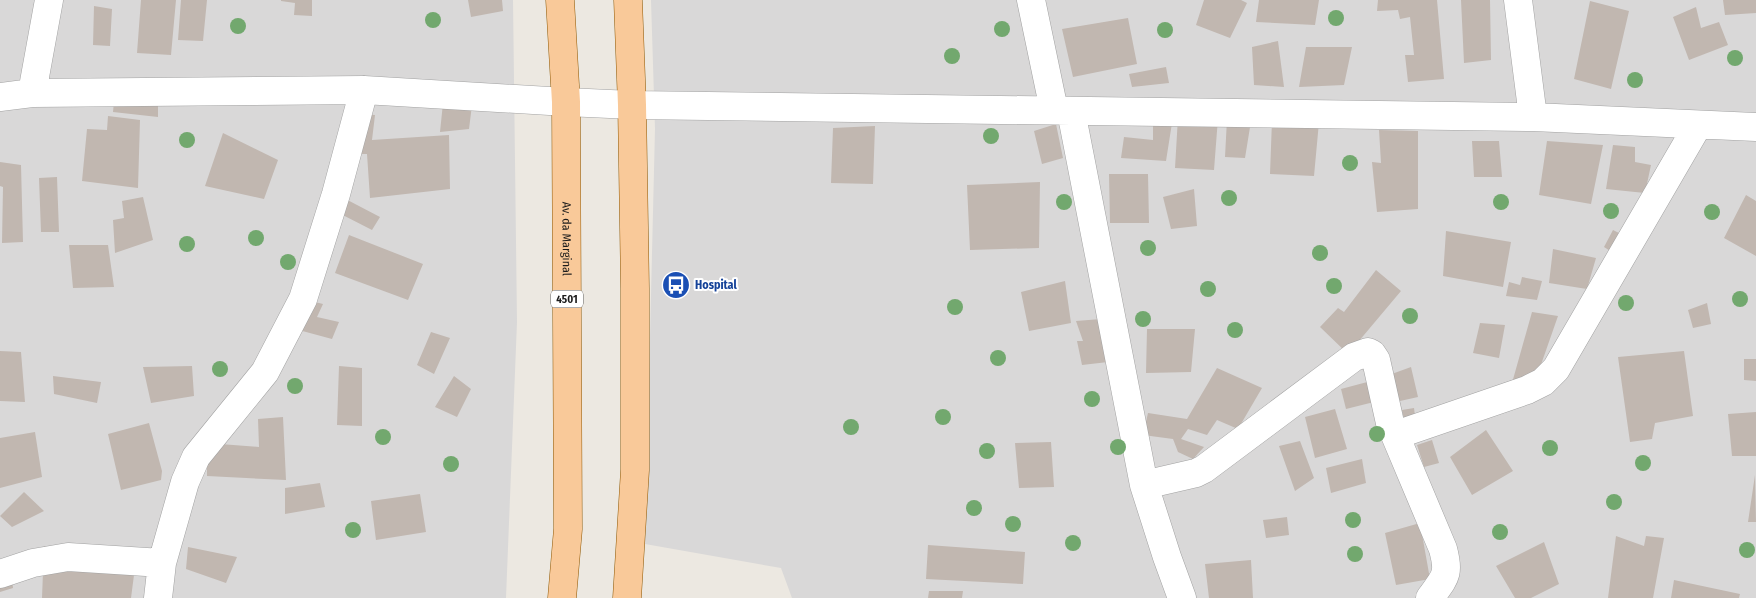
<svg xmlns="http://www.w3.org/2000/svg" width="1756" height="598" viewBox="0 0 1756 598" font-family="'Fira Sans Condensed',sans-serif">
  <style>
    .residential { fill: #d9d8d8 }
    .building { fill: #c1b7b0 }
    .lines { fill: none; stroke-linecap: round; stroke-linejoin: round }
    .minor-casing { stroke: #a2a2a2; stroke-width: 29 }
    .primary-casing { stroke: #8e5804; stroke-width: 29 }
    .minor { stroke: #fff; stroke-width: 28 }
    .primary { stroke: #f9c999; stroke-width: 28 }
    .tree { fill: #72a86e }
    .labels { text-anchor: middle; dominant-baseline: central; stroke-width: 4; stroke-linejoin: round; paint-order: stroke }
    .shield { fill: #fff; stroke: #5f5f5f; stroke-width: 1 }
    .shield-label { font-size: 11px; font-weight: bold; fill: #1b1b1b }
    .street-label { font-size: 12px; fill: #1b1b1b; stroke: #fff }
    .transit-label { font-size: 12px; font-weight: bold; fill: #164399; stroke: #fff; text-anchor: start }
  </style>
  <rect width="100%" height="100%" fill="#ece8e1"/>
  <path class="residential" d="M0 0H513L517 322 506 598H0Z
    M651 0H1756V598H792L781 568 645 544 655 129Z"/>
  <path class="building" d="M141 0H176L171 55 137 53Z
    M181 0H207L203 41 178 40Z
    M281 0H312V16L294 15 295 3 281 1Z
    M468 0H502L503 11 471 17Z
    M1204 0H1241L1247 3 1230 38 1196 25Z
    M1259 0H1319L1315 25 1256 22Z
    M1378 0H1437L1444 79 1408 82 1405 55H1414L1410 17 1400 19 1398 10 1377 11Z
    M1461 0H1490L1491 60 1464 63Z
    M1723 0H1756V13L1725 15Z
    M1590 1 1629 11 1611 89 1574 79Z
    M94 6 112 9 110 46 93 45Z
    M1696 7 1701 28 1719 22 1728 45 1689 60 1673 17Z
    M1128 18 1137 64 1073 77 1062 29Z
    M1278 41 1284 87 1254 85 1252 47Z
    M1306 47H1352L1344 85 1299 87Z
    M1166 67 1169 83 1132 87 1129 74Z
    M115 92H158V117L113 112Z
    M443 103 472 105 469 129 440 132Z
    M357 114 375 115 372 140 449 135 450 189 370 198 367 154H347Z
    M108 116 140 120 138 188 82 181 87 129 107 130Z
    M1178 117 1218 118 1214 170 1175 168Z
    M1227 119 1251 121 1245 158 1225 157Z
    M1272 120 1319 122 1314 176 1270 174Z
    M1153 122 1172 123 1166 161 1121 158 1124 137 1153 140Z
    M1056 124 1063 158 1042 164 1034 131Z
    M875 126 873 184 831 183 833 128Z
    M1379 130 1418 131V209L1377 212 1372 162 1381 163Z
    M223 133 278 160 264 199 205 186Z
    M1472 141H1499L1502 177H1474Z
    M1547 141 1603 145 1591 204 1539 195Z
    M1613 145 1635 147V162L1651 165 1645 193 1606 189Z
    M0 162 21 165 23 242 2 243 3 187 0 186Z
    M1109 174H1148L1149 223H1110Z
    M57 177 59 232H41L39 178Z
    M1040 182 1039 248 970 250 967 185Z
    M1194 189 1197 226 1171 229 1163 197Z
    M336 194 380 217 372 230 331 209Z
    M1746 195 1756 201V256L1724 238Z
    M143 197 153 240 115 253 113 220 124 218 122 201Z
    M1613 230 1625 236 1615 254 1604 247Z
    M1446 231 1511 242 1503 287 1443 276Z
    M349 235 423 264 408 300 335 273Z
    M69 245H108L114 287 73 288Z
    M1553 249 1596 258 1587 289 1549 283Z
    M1376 270 1401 291 1348 354 1320 327 1338 308 1344 312Z
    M1522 277 1542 281 1537 300 1506 296 1509 282 1520 285Z
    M1065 281 1071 323 1029 331 1021 292Z
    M303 299 323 304 317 317 339 322 332 339 295 329Z
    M1707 303 1711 324 1693 328 1688 310Z
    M1532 312 1558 316 1537 376 1512 383Z
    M1101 319 1108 362 1082 365 1077 341H1083L1076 321Z
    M1480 323 1505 325 1499 358 1473 353Z
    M1147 329H1195L1191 372 1146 373Z
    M431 332 450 338 434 374 417 365Z
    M0 351 21 352 25 402 0 401Z
    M1684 351 1693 416 1655 423 1652 439 1630 442 1618 357Z
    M1744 359H1756V381L1744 380Z
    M192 366 194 396 151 403 143 367Z
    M339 366 362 368V426L337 425Z
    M1411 367 1418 397 1400 401 1389 375Z
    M1217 368 1262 388 1238 429 1217 420 1207 435 1188 429 1181 439 1204 447 1193 459 1178 452 1173 439 1143 435 1148 413 1187 419Z
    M53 376 101 382 97 403 54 394Z
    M454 376 471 389 457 417 435 407Z
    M1371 381 1374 402 1346 409 1341 389Z
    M1414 408 1415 416 1404 419 1402 410Z
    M1335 409 1347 449 1315 458 1305 417Z
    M1756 412V456H1732L1728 414Z
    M283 417 286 480 207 476V443L259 447 258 419Z
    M149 423 162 471 161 480 121 490 108 434Z
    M1486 430 1513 471 1472 495 1450 457Z
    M35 432 42 477 0 488V438Z
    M1432 440 1439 463 1424 467 1417 445Z
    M1300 441 1314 478 1295 491 1279 446Z
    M1051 442 1054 487 1019 488 1015 443Z
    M1362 459 1366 483 1331 493 1326 468Z
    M1755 475 1756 522H1748Z
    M320 483 325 507 285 514V488Z
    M24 492 44 511 12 527 0 516Z
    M420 494 426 532 376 540 371 501Z
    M1287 517 1289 535 1266 538 1263 520Z
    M1420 523 1430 579 1396 585 1385 533Z
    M1616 536 1644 546 1646 536 1664 538 1653 598H1608Z
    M1544 542 1559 584 1531 598H1515L1496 566Z
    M928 545 1025 552 1023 584 926 579Z
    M44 546 137 552 131 598H42Z
    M188 547 237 557 226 583 186 569Z
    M10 559 13 588 0 592V561Z
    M1251 560 1253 598H1209L1205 564Z
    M1674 580 1740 594 1739 598H1671Z
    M929 591H963L962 598H928Z"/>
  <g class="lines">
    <g class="minor-casing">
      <path id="minor" d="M1031 0 1054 110
        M1518 0 1533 117
        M32 93 49 0
        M0 97 32 93 364 90 566 102 632 105 1533 117 1756 127
        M1071 111 1144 485 1167 557 1182 598
        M1396 435 1527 390 1543 382 1556 369 1698 125
        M1144 485 1196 473 1204 469 1354 357 1368 352 1372 354 1376 360 1390 423 1443 549C1450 575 1445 577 1430 598
        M0 574 33 563 68 557 162 563
        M158 598 162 563 185 482 196 457 265 372 303 299 336 194 364 90"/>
    </g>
    <g class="primary-casing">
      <g id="primary">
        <path id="s1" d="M560 0 566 102 568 529 562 598"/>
        <path d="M627 598 635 470V288L632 105 628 0"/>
      </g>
    </g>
    <use href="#minor" class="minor"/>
    <use href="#primary" class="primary"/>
  </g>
  <g class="tree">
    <circle cx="1336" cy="18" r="8"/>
    <circle cx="433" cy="20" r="8"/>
    <circle cx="238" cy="26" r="8"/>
    <circle cx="1002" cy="29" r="8"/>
    <circle cx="1165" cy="30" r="8"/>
    <circle cx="952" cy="56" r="8"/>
    <circle cx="1735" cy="58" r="8"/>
    <circle cx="1635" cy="80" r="8"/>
    <circle cx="991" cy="136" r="8"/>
    <circle cx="187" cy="140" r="8"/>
    <circle cx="1350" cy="163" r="8"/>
    <circle cx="1229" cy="198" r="8"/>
    <circle cx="1064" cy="202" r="8"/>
    <circle cx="1501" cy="202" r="8"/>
    <circle cx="1611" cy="211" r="8"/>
    <circle cx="1712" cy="212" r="8"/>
    <circle cx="256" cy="238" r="8"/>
    <circle cx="187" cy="244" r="8"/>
    <circle cx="1148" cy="248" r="8"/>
    <circle cx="1320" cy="253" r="8"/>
    <circle cx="288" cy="262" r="8"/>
    <circle cx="1334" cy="286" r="8"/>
    <circle cx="1208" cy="289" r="8"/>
    <circle cx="1740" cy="299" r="8"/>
    <circle cx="1626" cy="303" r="8"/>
    <circle cx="955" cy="307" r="8"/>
    <circle cx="1410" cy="316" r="8"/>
    <circle cx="1143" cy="319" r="8"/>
    <circle cx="1235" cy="330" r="8"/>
    <circle cx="998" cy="358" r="8"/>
    <circle cx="220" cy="369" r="8"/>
    <circle cx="295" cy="386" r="8"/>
    <circle cx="1092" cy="399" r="8"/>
    <circle cx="943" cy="417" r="8"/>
    <circle cx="851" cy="427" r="8"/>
    <circle cx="1377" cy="434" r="8"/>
    <circle cx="383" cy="437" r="8"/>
    <circle cx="1118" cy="447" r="8"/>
    <circle cx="1550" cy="448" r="8"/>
    <circle cx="987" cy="451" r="8"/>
    <circle cx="1643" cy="463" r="8"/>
    <circle cx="451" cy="464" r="8"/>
    <circle cx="1614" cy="502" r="8"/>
    <circle cx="974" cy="508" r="8"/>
    <circle cx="1353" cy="520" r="8"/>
    <circle cx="1013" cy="524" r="8"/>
    <circle cx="353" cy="530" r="8"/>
    <circle cx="1500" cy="532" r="8"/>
    <circle cx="1073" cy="543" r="8"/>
    <circle cx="1747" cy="550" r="8"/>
    <circle cx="1355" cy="554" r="8"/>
  </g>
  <defs>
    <g id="bus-disc" transform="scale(1.4375)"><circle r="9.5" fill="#1a4fb4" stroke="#fff"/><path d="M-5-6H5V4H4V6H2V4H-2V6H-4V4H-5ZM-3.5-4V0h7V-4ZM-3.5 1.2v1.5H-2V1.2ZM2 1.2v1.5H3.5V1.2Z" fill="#fff"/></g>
  </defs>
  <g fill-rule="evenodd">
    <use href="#bus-disc" x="676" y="285"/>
  </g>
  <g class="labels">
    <rect class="shield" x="551" y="290.5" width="32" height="17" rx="4"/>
    <g class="shield-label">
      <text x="567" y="299">4501</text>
    </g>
    <g class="street-label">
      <text stroke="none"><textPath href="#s1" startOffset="239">Av. da Marginal</textPath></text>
    </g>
    <g class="transit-label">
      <text x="695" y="285">Hospital</text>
    </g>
  </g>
</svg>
